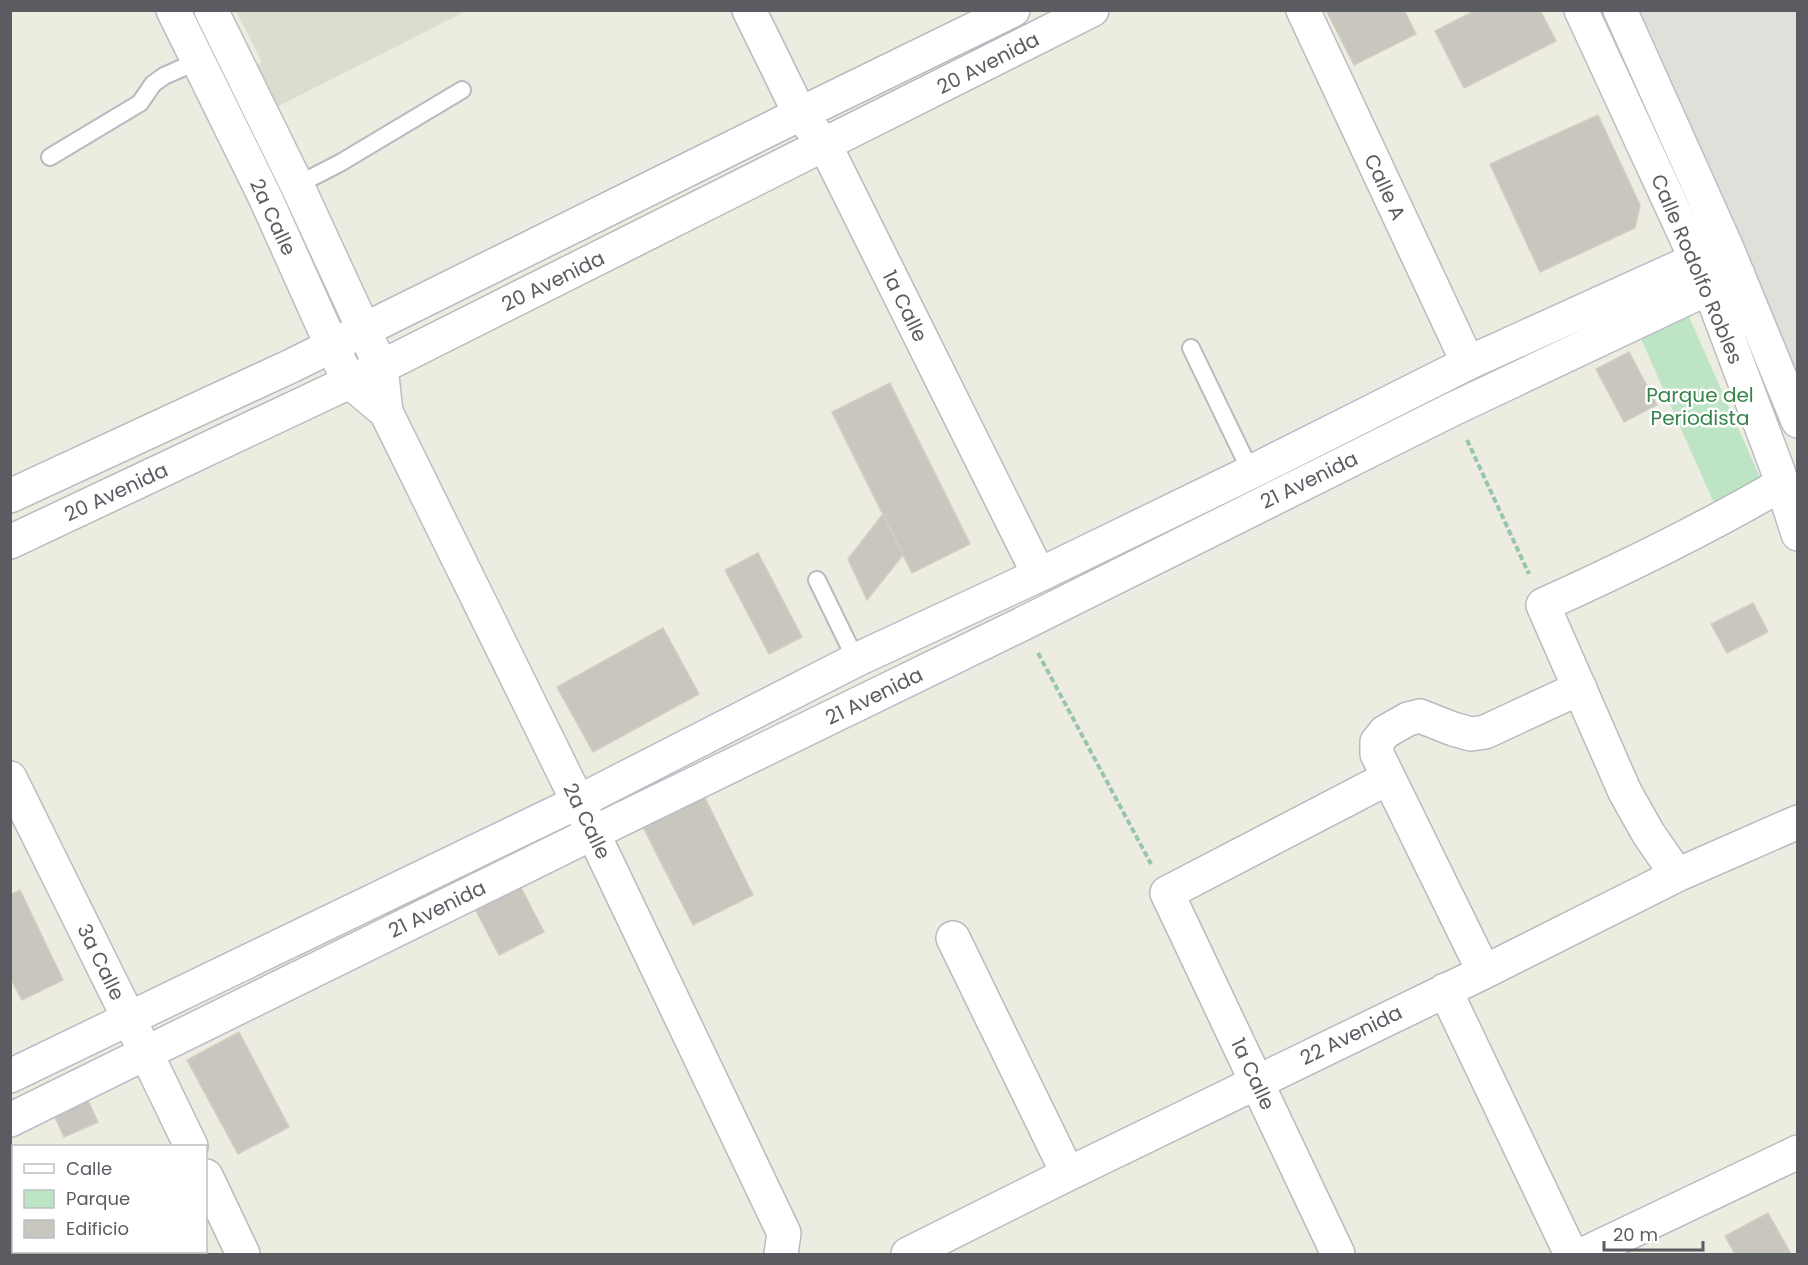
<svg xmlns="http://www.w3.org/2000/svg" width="1808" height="1265" viewBox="0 0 1808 1265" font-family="Poppins,sans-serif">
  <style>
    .industrial { fill: #e0dfd9 }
    .education { fill: #dcdccf }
    .green { fill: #bde4c5 }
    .building { fill: #c8c6be; stroke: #d1cfc0; stroke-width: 1.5 }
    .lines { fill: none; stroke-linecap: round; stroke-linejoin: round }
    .lane-casing { stroke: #b9bac0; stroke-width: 20 }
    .street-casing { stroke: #b9bac0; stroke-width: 36 }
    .secondary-casing { stroke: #bcbdc5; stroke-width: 36 }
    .path { stroke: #97c5ad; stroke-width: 4; stroke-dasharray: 6 3; stroke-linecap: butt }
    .lane { stroke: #fff; stroke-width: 16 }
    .street { stroke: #fff; stroke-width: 33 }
    .secondary { stroke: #fff; stroke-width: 33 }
    .labels { text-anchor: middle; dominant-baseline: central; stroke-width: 5; stroke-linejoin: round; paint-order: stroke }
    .street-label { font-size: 20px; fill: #5a5c62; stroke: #fff }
    .park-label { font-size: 20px; fill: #368449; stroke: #fff }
  </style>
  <rect width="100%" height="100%" fill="#ecece1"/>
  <path class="industrial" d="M1637 11H1797V380L1705 158Z"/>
  <path class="education" d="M468 10 273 109 253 67 262 62 236 11Z"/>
  <path class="green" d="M1686 310 1762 482 1714 503 1638 332Z"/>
  <path class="building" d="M1326 10H1404L1416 34 1354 65Z
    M1476 10H1540L1556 41 1464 88 1435 31Z
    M1598 115 1640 205 1635 228 1540 272 1490 164Z
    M1629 352 1657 405 1624 422 1596 369Z
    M890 383 970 544 912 573 832 412Z
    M883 514 903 555 867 600 848 559Z
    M758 553 802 637 769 654 725 570Z
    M1753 603 1768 632 1727 653 1711 624Z
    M663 628 699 694 593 752 557 687Z
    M704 796 753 895 693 925 643 827Z
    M515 876 544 932 499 955 470 899Z
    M20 890 63 980 22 1000 10 977V895Z
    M239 1032 289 1127 238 1154 187 1060Z
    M83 1090 98 1122 64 1137 50 1106Z
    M1768 1213 1791 1254H1735L1725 1236Z"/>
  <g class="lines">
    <g class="lane-casing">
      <path id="lane" d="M50 157 140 103 153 84 164 76 198 61
        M297 185 340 163 462 90
        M1191 348 1251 472
        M817 580 856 660"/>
    </g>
    <g class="street-casing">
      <path id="street" d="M749 10 800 114 825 145 1039 575
        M1303 10 1468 363
        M10 496 291 366 800 114 1013 10
        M10 542 381 367 1092 10
        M593 833 784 1233 781 1254
        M1677 875 1648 833 1625 792 1543 605C1625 568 1705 529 1782 484
        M953 938 1068 1174
        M1484 972 1377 754V742L1385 732 1408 719 1420 716 1453 729 1471 734 1485 732 1580 688
        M1445 990 1571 1254
        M146 1053 191 1146
        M206 1176 243 1254
        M908 1254 1068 1174 1484 972 1677 875 1798 822
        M1338 1254 1167 893 1388 778
        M1584 1254 1798 1152"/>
    </g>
    <g class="secondary-casing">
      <path id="secondary" d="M173 10 265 197 332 346 349 381 386 412
        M211 10 297 185 381 367 386 412 587 820
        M1581 10 1709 287 1778 471 1798 534
        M1620 10 1726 246 1798 421
        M10 778 138 1037
        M10 1076 578 802 856 660 1039 575 1251 472 1468 363 1726 246
        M10 1120 593 833 1022 624 1453 409 1738 274"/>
    </g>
    <path class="path" d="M1467 440 1529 574
      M1038 653 1151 864"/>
    <use href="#lane" class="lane"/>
    <use href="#street" class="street"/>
    <use href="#secondary" class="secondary"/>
  </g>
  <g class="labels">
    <g class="street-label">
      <text transform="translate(988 63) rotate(-27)">20 Avenida</text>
      <text transform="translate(1385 187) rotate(65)">Calle A</text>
      <text transform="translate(273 217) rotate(65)">2a Calle</text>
      <text transform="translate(1697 269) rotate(67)">Calle Rodolfo Robles</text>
      <text transform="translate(553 281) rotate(-26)">20 Avenida</text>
      <text transform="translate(905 306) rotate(64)">1a Calle</text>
      <text transform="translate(1309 480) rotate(-26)">21 Avenida</text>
      <text transform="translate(116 492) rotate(-25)">20 Avenida</text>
      <text transform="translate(874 696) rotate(-26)">21 Avenida</text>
      <text transform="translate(587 821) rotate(64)">2a Calle</text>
      <text transform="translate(437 909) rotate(-26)">21 Avenida</text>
      <text transform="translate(101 962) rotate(64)">3a Calle</text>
      <text transform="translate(1351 1035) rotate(-26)">22 Avenida</text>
      <text transform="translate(1253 1074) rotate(65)">1a Calle</text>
    </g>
    <g class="park-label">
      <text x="1700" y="395">Parque del<tspan x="1700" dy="23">Periodista</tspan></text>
    </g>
  </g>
  <rect width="1808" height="1265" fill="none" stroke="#5a5c62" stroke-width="24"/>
  <rect x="12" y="1145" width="195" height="108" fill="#ffffff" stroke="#bdbec0" stroke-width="1.5"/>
  <rect x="24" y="1164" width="30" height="9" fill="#ffffff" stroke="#bdbec0" stroke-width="1.5"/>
  <text x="66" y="1175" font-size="18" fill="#5a5c62">Calle</text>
  <rect x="24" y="1190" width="30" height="18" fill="#bde4c5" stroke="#bdbec0" stroke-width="1.5"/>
  <text x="66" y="1205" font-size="18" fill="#5a5c62">Parque</text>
  <rect x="24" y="1220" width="30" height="18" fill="#c8c6be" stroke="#bdbec0" stroke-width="1.5"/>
  <text x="66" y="1235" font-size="18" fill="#5a5c62">Edificio</text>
  <path d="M1604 1241v9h99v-9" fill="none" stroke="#5a5c62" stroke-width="3"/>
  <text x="1613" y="1241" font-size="18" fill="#5a5c62" stroke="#ffffff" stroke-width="4.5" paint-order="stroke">20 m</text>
</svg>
